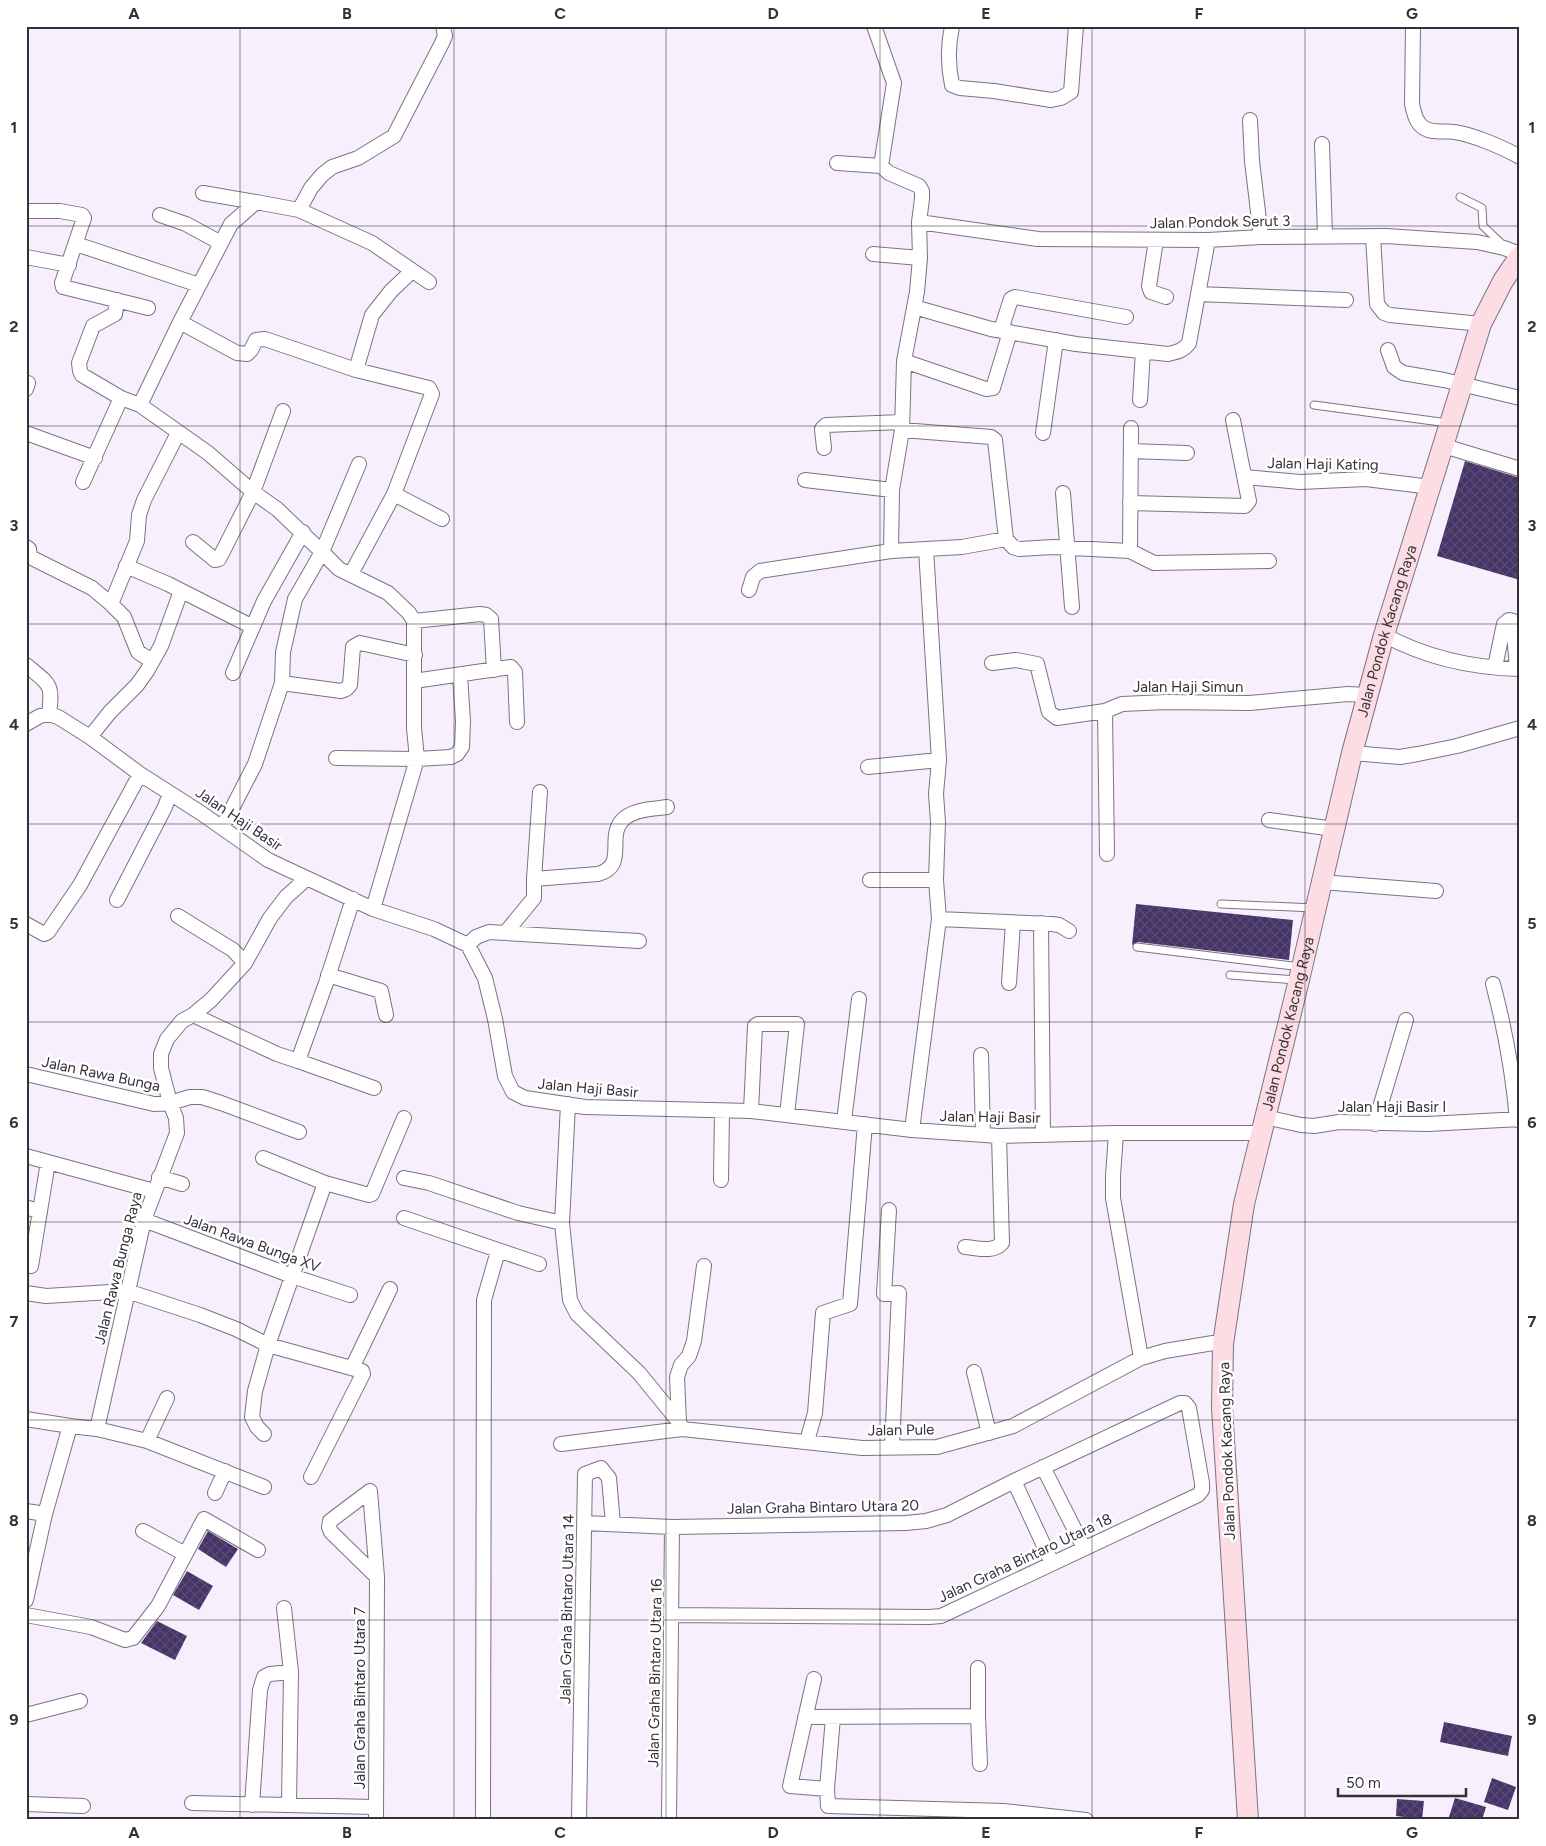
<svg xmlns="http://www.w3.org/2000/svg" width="1546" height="1846" viewBox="0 0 1546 1846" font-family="Figtree,sans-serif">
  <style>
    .building { fill: url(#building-cross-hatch) }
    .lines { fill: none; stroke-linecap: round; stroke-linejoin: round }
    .lane-casing { stroke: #7e7185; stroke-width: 9 }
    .street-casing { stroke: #7e7185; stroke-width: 16 }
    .secondary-casing { stroke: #7e7185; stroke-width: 22 }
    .lane { stroke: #fff; stroke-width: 7 }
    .street { stroke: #fff; stroke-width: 14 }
    .secondary { stroke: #fcdde4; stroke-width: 20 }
    .grid { fill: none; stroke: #353038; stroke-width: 1; stroke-opacity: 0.55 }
    .labels { text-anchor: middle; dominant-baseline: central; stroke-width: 5; stroke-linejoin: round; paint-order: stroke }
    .street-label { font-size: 15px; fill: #353038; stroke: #fff }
    .neatline { fill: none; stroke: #353038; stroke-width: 2 }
    .grid-label { font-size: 16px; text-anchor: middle; font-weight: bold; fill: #353038 }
  </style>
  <defs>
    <pattern id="building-cross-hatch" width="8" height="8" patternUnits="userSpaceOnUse" patternTransform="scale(1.25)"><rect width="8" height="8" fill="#453567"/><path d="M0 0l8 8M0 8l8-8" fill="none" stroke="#584a75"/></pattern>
  </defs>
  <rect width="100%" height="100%" fill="#f8effc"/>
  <path class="building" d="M1465 461 1520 478V580L1437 556Z
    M1136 904 1293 920 1289 960 1138 942 1132 945Z
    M208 1531 238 1549 226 1567 198 1549Z
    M187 1571 213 1586 199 1610 173 1595Z
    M157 1621 187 1636 175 1660 141 1643Z
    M1444 1722 1512 1736 1508 1756 1440 1742Z
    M1492 1778 1516 1787 1508 1810 1484 1802Z
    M1455 1798 1486 1807 1482 1820H1448Z
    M1397 1799 1424 1801 1422 1820H1403L1404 1817 1396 1816Z"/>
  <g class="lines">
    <g class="lane-casing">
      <path id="lane" d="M1460 197 1482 208 1483 226 1503 245
        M1314 405 1448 423
        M1221 904 1315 908
        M1137 947 1301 967
        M1230 975 1296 980"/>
    </g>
    <g class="street-casing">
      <path id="street" d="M874 26 894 83 881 166
        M952 26C948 45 948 66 952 85L960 88 994 91 1051 100 1061 98 1071 92 1076 26
        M1413 26 1412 104C1414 113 1416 123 1424 128 1434 134 1444 130 1454 132 1472 134 1504 148 1520 157
        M1250 120 1252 161 1261 237
        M1322 144 1325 236
        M837 163 881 166 889 173 919 186 922 191V199L919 222 920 258 917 292 904 361 902 430 892 490 891 551 926 549 939 760 936 794 938 822 936 880 939 919 912 1130
        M203 193 256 202
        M299 210 372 243 429 282
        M26 211H60L82 215 84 218 62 283 63 287 148 308
        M160 215 186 224 221 243
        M919 222 1038 239 1208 240 1261 237 1386 236 1477 242 1504 248 1520 254
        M1373 236 1377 304 1384 313 1390 315 1481 324
        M1156 240 1149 286 1151 292 1166 297
        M76 244 199 285
        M873 254 920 258
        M26 257 69 265
        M1198 294 1346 300
        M117 300 115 314 93 326 79 363 80 371 82 375 121 398
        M914 307 991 329 1076 344 1168 354C1177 352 1183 351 1189 343L1208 240
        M180 322 237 353 247 354 251 350 256 340 265 339 356 370
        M1001 330 1011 299 1015 297 1126 317
        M1388 350 1394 367 1403 373 1444 380 1520 398
        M904 361 986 389 993 388 1010 332
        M26 389 28 383
        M1140 400 1143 351
        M140 405 180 322 231 224 256 202 299 210 311 188 322 175 332 167 358 158 394 136 442 43 445 36 443 26
        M902 430 991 437 995 440 1006 539
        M26 433 95 458
        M1043 433 1056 340
        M1444 446 1520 469
        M824 448 822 429 826 425 902 422
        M1131 451 1187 453
        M359 464 322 552 339 569 388 593 409 613 414 621V728L417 759 373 909
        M1245 477 1300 482 1366 479 1431 487
        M805 480 892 490
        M83 482 121 398 140 405 208 453 253 492 277 509 322 552 295 599 283 652 282 683 255 764 222 828
        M1063 493 1072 607
        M394 494 442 519
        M1130 503 1245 506 1249 501 1233 420
        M193 542 215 560 219 559 253 492 283 411
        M26 547 29 549 30 557 92 588 111 604 124 617 138 652 152 661
        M926 549 962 547 1006 539 1013 547 1019 549 1053 547 1130 551 1154 563 1269 561
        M1130 551 1131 428
        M126 566 168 584 253 627
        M351 574 394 494 432 394 429 388 356 370 372 315 391 291 412 271
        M749 590 753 577 760 571 891 551
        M111 604 137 541 139 515 144 500 178 433
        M414 621 480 614 486 615 491 619 494 670
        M1384 635C1425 657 1473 668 1520 669
        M992 663 1016 660 1037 664 1049 712 1057 718 1105 711 1122 704 1166 702 1249 703 1348 694 1366 695
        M26 665C50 685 53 683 49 714
        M1495 667 1504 624 1509 620 1513 621 1517 669
        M233 673 264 601 303 532
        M414 681 511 667 515 672 517 722
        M282 683 341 691 346 689 350 685 353 647 360 643 415 655
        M1105 711 1107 854
        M26 724 40 716 49 714 58 717 90 737 140 774 201 813 268 860 373 909 434 929 468 945 485 978 495 1019 505 1076 513 1092 525 1098 585 1107 751 1111 912 1130 999 1136 1116 1133H1262
        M90 737 110 712 137 685 147 671 161 646 181 591
        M1352 753 1400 757 1418 754 1457 746 1520 728
        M336 758 417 759 451 757 457 754 462 747 463 721 460 675
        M868 767 939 760
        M1269 820 1334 829
        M534 879 540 792
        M870 880H936
        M1321 882 1436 891
        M353 899 326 983 298 1061 374 1088
        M117 900 165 807 170 793
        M178 916 233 950 245 963
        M939 919 1052 924 1059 925 1069 931
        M1041 923 1043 1135
        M26 924 44 934 48 932 80 885 140 774
        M506 932 534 898V879L598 874C630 865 603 834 626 817 637 809 654 809 667 807
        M468 945 476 937 489 932 639 941
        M328 975 381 991 386 1015
        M1009 983 1013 923
        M1493 984C1505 1029 1513 1073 1517 1120
        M193 1015 277 1054 298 1061
        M981 1055 983 1135
        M26 1074 154 1104 170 1103 190 1097H202L221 1103 299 1132
        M568 1104 562 1223 570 1300 577 1314 639 1373 679 1422 682 1429
        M751 1111 755 1026 758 1024H797L787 1115
        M1265 1117 1301 1125 1314 1126 1339 1122 1428 1124 1520 1119
        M844 1121 859 999
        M1375 1124 1406 1020
        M1116 1133 1113 1176V1198L1141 1358
        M26 1156 154 1191
        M263 1158 325 1183 268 1345 255 1391 252 1417 257 1427 264 1434
        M159 1177 182 1184
        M404 1178 429 1183 518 1213 562 1223
        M721 1180 722 1111
        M325 1183 369 1195 372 1194 404 1118
        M26 1207 40 1212
        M889 1210 884 1294 899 1293 892 1447
        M404 1218 539 1264
        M144 1220 292 1276 350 1295
        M965 1247C978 1248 993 1253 1002 1243L999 1136
        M31 1266 48 1162
        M26 1293 46 1296 127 1291 200 1315 236 1329 268 1345 362 1371 363 1374 311 1477
        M352 1368 390 1289
        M974 1372 989 1433
        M26 1419 70 1426
        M679 1422 677 1377 681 1365 689 1356 694 1341 704 1266
        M97 1429 147 1441 264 1487
        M147 1441 167 1398
        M807 1441 815 1413 823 1313 850 1304 865 1124
        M561 1444 682 1429 862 1448 937 1447 1013 1426 1141 1358 1165 1351 1213 1343 1223 1344
        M1043 1467 1084 1548
        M1014 1481 1052 1563
        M215 1493 225 1471
        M26 1511 45 1514
        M585 1523 672 1527 906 1523 926 1521 947 1515 1014 1481 1180 1403H1185L1189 1408 1202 1483V1490L1198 1495 941 1616 929 1617 672 1615
        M143 1531 185 1554
        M26 1600 45 1514 70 1426 97 1429 144 1220 177 1133 176 1118 170 1103 161 1068V1054L167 1039 182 1021 193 1015 211 1000 245 963 270 918 286 897 306 879
        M284 1608 291 1672 289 1805
        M26 1615 91 1627 125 1640 133 1638 158 1606 204 1519 258 1550
        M978 1668V1716L980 1764
        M814 1679 790 1786 827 1789
        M26 1715 80 1701
        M805 1717 978 1716
        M833 1717 827 1789 828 1806 1004 1811 1086 1820
        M192 1803 375 1807
        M26 1804 83 1806
        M252 1805 260 1690 264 1677 270 1674 291 1672
        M376 1820 377 1577 370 1491 330 1521 329 1527 331 1532 377 1577
        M483 1820 484 1300 498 1251
        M579 1820 585 1474 601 1468 609 1478 613 1524
        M669 1820 672 1527"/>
    </g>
    <g class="secondary-casing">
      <g id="secondary">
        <path id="s1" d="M1248 1820 1222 1408 1223 1344 1244 1204 1299 980 1352 753 1384 635 1481 324 1503 281 1520 256"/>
      </g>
    </g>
    <use href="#lane" class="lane"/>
    <use href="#street" class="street"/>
    <use href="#secondary" class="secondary"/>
  </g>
  <path class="grid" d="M240 26V1820M454 26V1820M666 26V1820M880 26V1820M1092 26V1820M1305 26V1820M26 226H1520M26 426H1520M26 624H1520M26 824H1520M26 1022H1520M26 1222H1520M26 1420H1520M26 1620H1520"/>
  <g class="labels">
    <g class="street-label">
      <text transform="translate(1220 222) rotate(-1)">Jalan Pondok Serut 3</text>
      <text transform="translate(1323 464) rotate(1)">Jalan Haji Kating</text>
      <text stroke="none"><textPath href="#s1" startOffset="1209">Jalan Pondok Kacang Raya</textPath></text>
      <text x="1188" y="687">Jalan Haji Simun</text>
      <text transform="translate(239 819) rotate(34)">Jalan Haji Basir</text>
      <text stroke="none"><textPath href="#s1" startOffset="804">Jalan Pondok Kacang Raya</textPath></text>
      <text transform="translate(101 1074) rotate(12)">Jalan Rawa Bunga</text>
      <text transform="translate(588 1088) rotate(5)">Jalan Haji Basir</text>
      <text x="1392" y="1107">Jalan Haji Basir I</text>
      <text transform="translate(990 1117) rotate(1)">Jalan Haji Basir</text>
      <text transform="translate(252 1243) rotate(20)">Jalan Rawa Bunga XV</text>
      <text transform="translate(118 1268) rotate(-76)">Jalan Rawa Bunga Raya</text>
      <text transform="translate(901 1430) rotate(-1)">Jalan Pule</text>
      <text transform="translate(1227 1451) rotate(-92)">Jalan Pondok Kacang Raya</text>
      <text transform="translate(823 1507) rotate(-1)">Jalan Graha Bintaro Utara 20</text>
      <text transform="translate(1025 1558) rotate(-25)">Jalan Graha Bintaro Utara 18</text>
      <text transform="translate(567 1609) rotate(-89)">Jalan Graha Bintaro Utara 14</text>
      <text transform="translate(655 1673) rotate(-89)">Jalan Graha Bintaro Utara 16</text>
      <text transform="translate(360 1698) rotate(-90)">Jalan Graha Bintaro Utara 7</text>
    </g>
  </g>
  <rect width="1546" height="1846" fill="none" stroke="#ffffff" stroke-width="55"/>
  <path d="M1338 1788v8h128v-8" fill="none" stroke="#353038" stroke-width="2.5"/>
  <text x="1346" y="1788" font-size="15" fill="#353038" stroke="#ffffff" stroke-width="4" paint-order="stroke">50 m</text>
  <rect x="28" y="28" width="1490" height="1790" class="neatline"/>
  <g class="grid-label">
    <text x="134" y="19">A</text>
    <text x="347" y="19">B</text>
    <text x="560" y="19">C</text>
    <text x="773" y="19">D</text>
    <text x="986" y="19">E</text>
    <text x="1199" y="19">F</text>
    <text x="1412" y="19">G</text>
    <text x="14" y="133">1</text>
    <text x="1532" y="133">1</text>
    <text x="14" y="332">2</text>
    <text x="1532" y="332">2</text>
    <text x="14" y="531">3</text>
    <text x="1532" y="531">3</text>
    <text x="14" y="730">4</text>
    <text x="1532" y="730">4</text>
    <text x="14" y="929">5</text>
    <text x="1532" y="929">5</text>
    <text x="14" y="1128">6</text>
    <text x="1532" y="1128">6</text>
    <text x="14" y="1327">7</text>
    <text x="1532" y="1327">7</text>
    <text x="14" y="1526">8</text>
    <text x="1532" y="1526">8</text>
    <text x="14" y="1725">9</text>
    <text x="1532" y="1725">9</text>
    <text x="134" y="1838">A</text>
    <text x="347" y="1838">B</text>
    <text x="560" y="1838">C</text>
    <text x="773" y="1838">D</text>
    <text x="986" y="1838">E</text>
    <text x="1199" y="1838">F</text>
    <text x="1412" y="1838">G</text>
  </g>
</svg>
